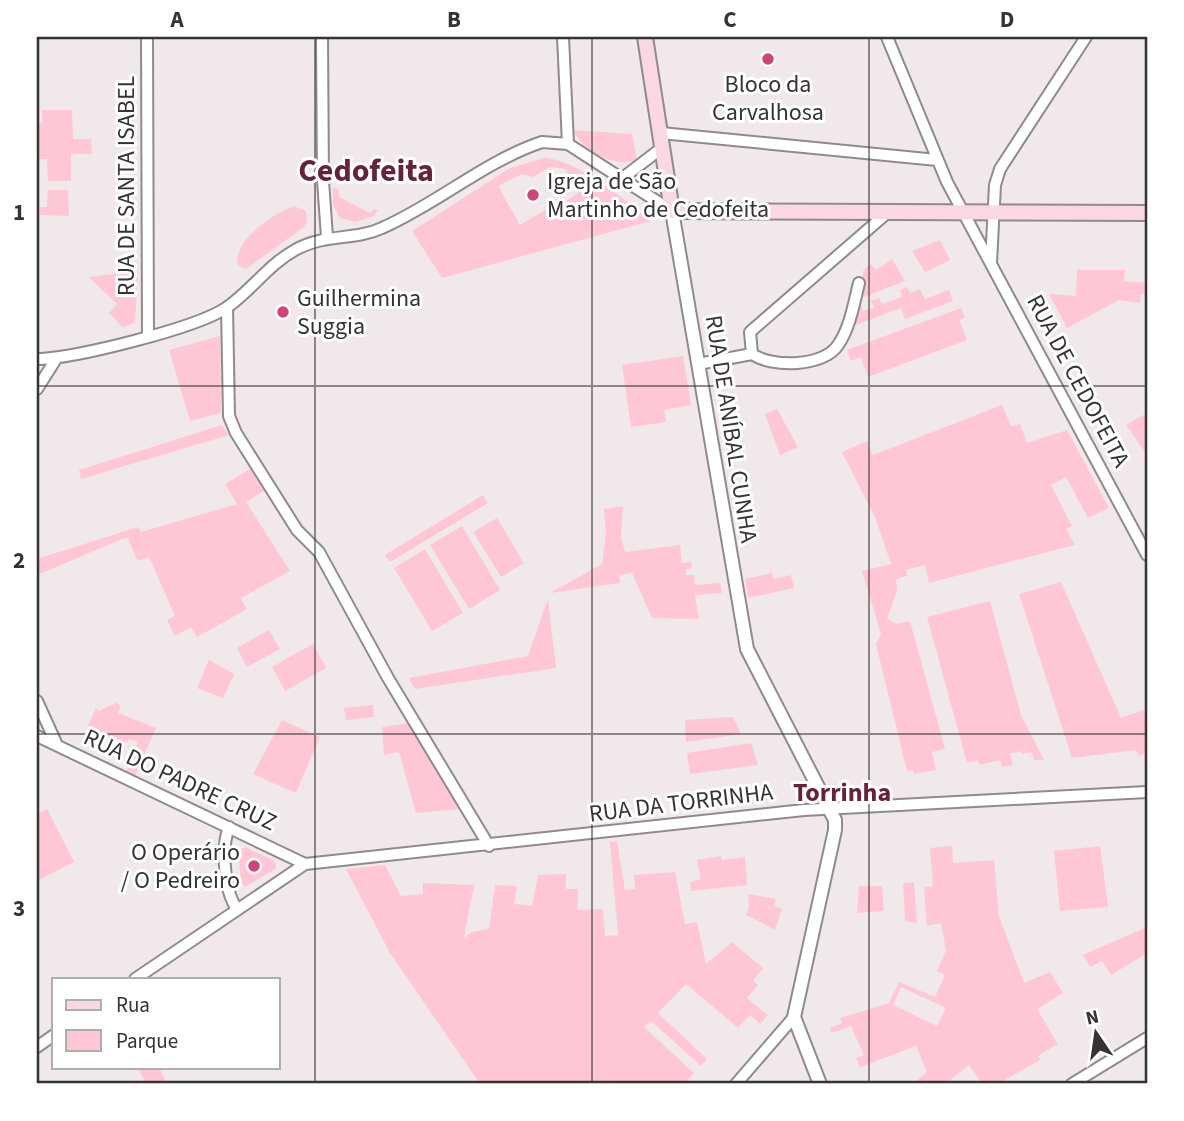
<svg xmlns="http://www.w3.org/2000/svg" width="1184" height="1121" viewBox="0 0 1184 1121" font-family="'Source Sans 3',sans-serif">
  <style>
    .green { fill: #ffc7d6; fill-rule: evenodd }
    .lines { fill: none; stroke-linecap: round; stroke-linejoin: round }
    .minor-casing { stroke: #918a8c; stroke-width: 14 }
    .tertiary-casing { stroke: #918a8c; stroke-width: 16 }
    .secondary-casing { stroke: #918a8c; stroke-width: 18 }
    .minor { stroke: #fff; stroke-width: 10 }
    .tertiary { stroke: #fff; stroke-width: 12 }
    .secondary { stroke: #fad8e3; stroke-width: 14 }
    .grid { fill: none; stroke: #373334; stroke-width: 2; stroke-opacity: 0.55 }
    .poi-dot { fill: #cf4479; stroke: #fff; stroke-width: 2.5 }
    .labels { text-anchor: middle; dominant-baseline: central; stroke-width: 6; stroke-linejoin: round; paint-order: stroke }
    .poi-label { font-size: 24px; fill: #373334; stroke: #fff; text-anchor: start }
    .street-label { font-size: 24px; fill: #373334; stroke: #fff }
    .neighbourhood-label { font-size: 26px; font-weight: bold; fill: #66223b; stroke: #fff }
    .district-label { font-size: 32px; font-weight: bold; fill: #66223b; stroke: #fff }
    .neatline { fill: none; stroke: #373334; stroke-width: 2.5 }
    .grid-label { font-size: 23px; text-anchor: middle; font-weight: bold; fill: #373334 }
  </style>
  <rect width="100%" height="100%" fill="#f0e8ea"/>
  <path class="green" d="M42 110H72L73 139H91L92 154H71V181H48L47 159H37V124L42 123Z
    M573 130 632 134 637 160C615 168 583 152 573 130Z
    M544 158C573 158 628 201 651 221L442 278 412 231 510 168ZM550 167 565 169 579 192 566 201 568 204 554 211 547 209 520 225 498 186 522 174 532 177Z
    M333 188 338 189 339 197 370 213 375 209 378 210 374 216 355 222 340 218 333 206Z
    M48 190H68L69 216 40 215V207H47Z
    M294 206 306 211 307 221 304 227 246 269 238 265C232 241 274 213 294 206Z
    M940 240 950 260 925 272 912 251Z
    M892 259 905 281 859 299 863 311 874 308 871 301 879 298 882 304 902 297 900 290 907 287 910 293 920 289 925 299 949 290 953 301 905 319 901 308 850 327 863 284V271L870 264 876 270Z
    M1077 270H1125L1124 281 1147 283V294H1141L1140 303 1119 300 1067 328 1049 294 1076 296Z
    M138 271 135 322 123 328 109 313 117 304 89 277Z
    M961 308 965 317 959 320 967 340 868 377 861 357 851 361 847 350Z
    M220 336 221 413 190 421 169 350Z
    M683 356 691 405 664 410 666 422 631 427 622 365Z
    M1002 405 1011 426 1020 424 1027 443 1067 430 1109 508 1088 518 1066 477 1051 485 1072 526 1066 529 1075 545 929 583 925 565 906 570 907 576 896 579 897 591 887 619 897 624 910 621 945 749 932 752 936 770 914 774 913 770 907 771 876 644 881 634 862 571 891 564 875 517 842 452 867 441 873 455Z
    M777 409 798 447 780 455 765 414Z
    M1147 413V455L1126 425Z
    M222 425 229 435 81 479 79 470Z
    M250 469 264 491 246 502 290 571 241 598 247 609 197 637 191 627 175 636 167 620 175 616 149 557 138 561 127 537 37 575V559L138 527 141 532 237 504 225 484Z
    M483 495 488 503 390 562 385 555Z
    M623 506 621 536 625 552 680 545 682 563 691 562 692 568 686 569V575H694L695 585 720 583 722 593 695 595 699 619 652 618 632 573 619 575 620 583 550 593 602 564 606 533 604 509Z
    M497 518 524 563 501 577 473 532Z
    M462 526 500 590 469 609 430 545Z
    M425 549 463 613 432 631 394 568Z
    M772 573 773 579 791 575 794 588 748 598 745 579Z
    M1061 582 1121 718 1143 710 1147 720V753L1139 756 1136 750 1072 758 1019 594Z
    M548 599 556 668 415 689 409 678 528 656Z
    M990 601 1021 715 1044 760H1034L1031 752 1022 754 1020 751 1010 754 1013 765 1002 767 1000 760 980 765 978 760 967 763 927 617Z
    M269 630 280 649 247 667 237 648Z
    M313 644 326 668 285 691 272 667Z
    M209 660 234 674 223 698 197 688Z
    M116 703 121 705 118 713 156 728 135 776 126 772 138 742 129 739 127 743 87 728 96 708 98 711Z
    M373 705 374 717 346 720 344 708Z
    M733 717 741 734 686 742 685 720Z
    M282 720 320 737 296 793 253 774Z
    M409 723 459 809 416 813 399 752 384 755 382 727Z
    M751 743 758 765 690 774 687 753Z
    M47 809 74 862 37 881V814Z
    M617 841 625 890 635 889 634 875 675 872 685 924 697 922 706 964 732 942 763 968 753 981 758 985 747 998 768 1015 760 1024 750 1015 738 1028 686 984 658 1013 707 1059 701 1066 651 1021 644 1027 694 1073 684 1084H480L390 953 346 869 385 865 401 896 423 894V883L474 885 464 938 472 932 489 929 495 885 517 886 514 904 532 906 538 875 566 874V889H578L577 910 603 909 605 936 618 935 610 842Z
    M952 846 953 863 994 860 999 916 1024 983 1050 972 1063 993 1037 1009 1058 1044 1038 1056 1040 1060 998 1084H982L969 1065 945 1084H913L927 1072 916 1046 860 1067 856 1058 864 1055 851 1026 832 1033 830 1028 842 1023 840 1018 889 1003 899 982 935 997 945 975 937 971 946 951 941 923 927 926 924 887 933 886 930 848ZM901 987 946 1008 937 1026 893 1005Z
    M1100 846 1108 907 1060 911 1054 851Z
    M245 847 273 860 276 865 275 869 245 887 241 882 238 852Z
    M721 856 722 860 745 857 747 885 691 891 690 882 701 879 697 860Z
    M914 882 917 923 905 921 903 883Z
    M859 886H882L884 911 857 913Z
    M748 894 776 899 774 906 782 909 775 930 746 915 749 908Z
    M1147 927V953L1111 975 1102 961 1090 967 1083 955Z
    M138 1067H159L167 1084H146Z"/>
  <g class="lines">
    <g class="minor-casing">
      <path id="minor" d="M147 37 148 336
        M322 37 323 181 327 237
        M563 37 568 144
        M887 37 947 182 1147 555
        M661 133 937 160
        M620 180 663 147
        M991 263 995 185 1000 169 1086 37
        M227 307 229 416 236 433 297 530 319 552 388 678 489 846
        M752 354 750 332 887 213
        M752 354C772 368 824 367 838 345 850 328 854 303 859 283
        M37 359C73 359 196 328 226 308 251 291 268 265 295 250 325 233 354 241 382 228 437 204 485 161 542 142L568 144 672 211
        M698 364 752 354
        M37 389 56 359
        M37 701 57 745
        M37 736 305 864
        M229 827C221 847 224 891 237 909
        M135 979 305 864 804 810 1147 792
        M37 1047 54 1035
        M736 1084 794 1017
        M1072 1084 1147 1038"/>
    </g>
    <g class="tertiary-casing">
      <path id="tertiary" d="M672 211 747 649 835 820V830L794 1017 820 1084"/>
    </g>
    <g class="secondary-casing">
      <path id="secondary" d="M645 37 672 211 1147 213"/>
    </g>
    <use href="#minor" class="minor"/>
    <use href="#tertiary" class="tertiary"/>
    <use href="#secondary" class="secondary"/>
  </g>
  <path class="grid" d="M315 37V1084M592 37V1084M869 37V1084M37 386H1147M37 734H1147"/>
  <g class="poi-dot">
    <circle cx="768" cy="59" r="7"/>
    <circle cx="533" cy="195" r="7"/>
    <circle cx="283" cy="312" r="7"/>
    <circle cx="254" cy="866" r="7"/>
  </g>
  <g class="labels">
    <g class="poi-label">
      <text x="768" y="84" text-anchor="middle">Bloco da<tspan x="768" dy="28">Carvalhosa</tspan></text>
      <text x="547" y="181">Igreja de São<tspan x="547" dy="28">Martinho de Cedofeita</tspan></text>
      <text x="297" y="298">Guilhermina<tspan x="297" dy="28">Suggia</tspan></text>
      <text x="240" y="852" text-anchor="end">O Operário<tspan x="240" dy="28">/ O Pedreiro</tspan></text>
    </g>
    <g class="street-label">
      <text transform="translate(126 186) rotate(-90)">RUA DE SANTA ISABEL</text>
      <text transform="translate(1078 381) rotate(62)">RUA DE CEDOFEITA</text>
      <text transform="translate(731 429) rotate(81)">RUA DE ANÍBAL CUNHA</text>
      <text transform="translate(180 780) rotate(25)">RUA DO PADRE CRUZ</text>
      <text transform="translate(681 803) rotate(-7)">RUA DA TORRINHA</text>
    </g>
    <g class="neighbourhood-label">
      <text x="842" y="792">Torrinha</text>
    </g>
    <g class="district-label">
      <text x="366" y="171">Cedofeita</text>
    </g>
  </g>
  <rect width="1184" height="1121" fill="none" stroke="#ffffff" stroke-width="77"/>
  <rect x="52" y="978" width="228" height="91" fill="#ffffff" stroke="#afadae" stroke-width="2"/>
  <rect x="66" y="1000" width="35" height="10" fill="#fad8e3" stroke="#afadae" stroke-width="2"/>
  <text x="116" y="1012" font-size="21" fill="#373334">Rua</text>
  <rect x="66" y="1030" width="35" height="21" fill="#ffc7d6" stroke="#afadae" stroke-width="2"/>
  <text x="116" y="1048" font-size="21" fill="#373334">Parque</text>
  <g transform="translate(1096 1033) rotate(347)" stroke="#ffffff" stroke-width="5" paint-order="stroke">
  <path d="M0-5L12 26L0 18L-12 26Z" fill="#373334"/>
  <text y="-10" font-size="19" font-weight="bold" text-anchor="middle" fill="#373334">N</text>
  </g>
  <rect x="38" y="38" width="1108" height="1044" class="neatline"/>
  <g class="grid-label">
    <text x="177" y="27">A</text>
    <text x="454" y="27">B</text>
    <text x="730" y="27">C</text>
    <text x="1007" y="27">D</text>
    <text x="19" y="220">1</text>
    <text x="19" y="568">2</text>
    <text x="19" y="916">3</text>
  </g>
</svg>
